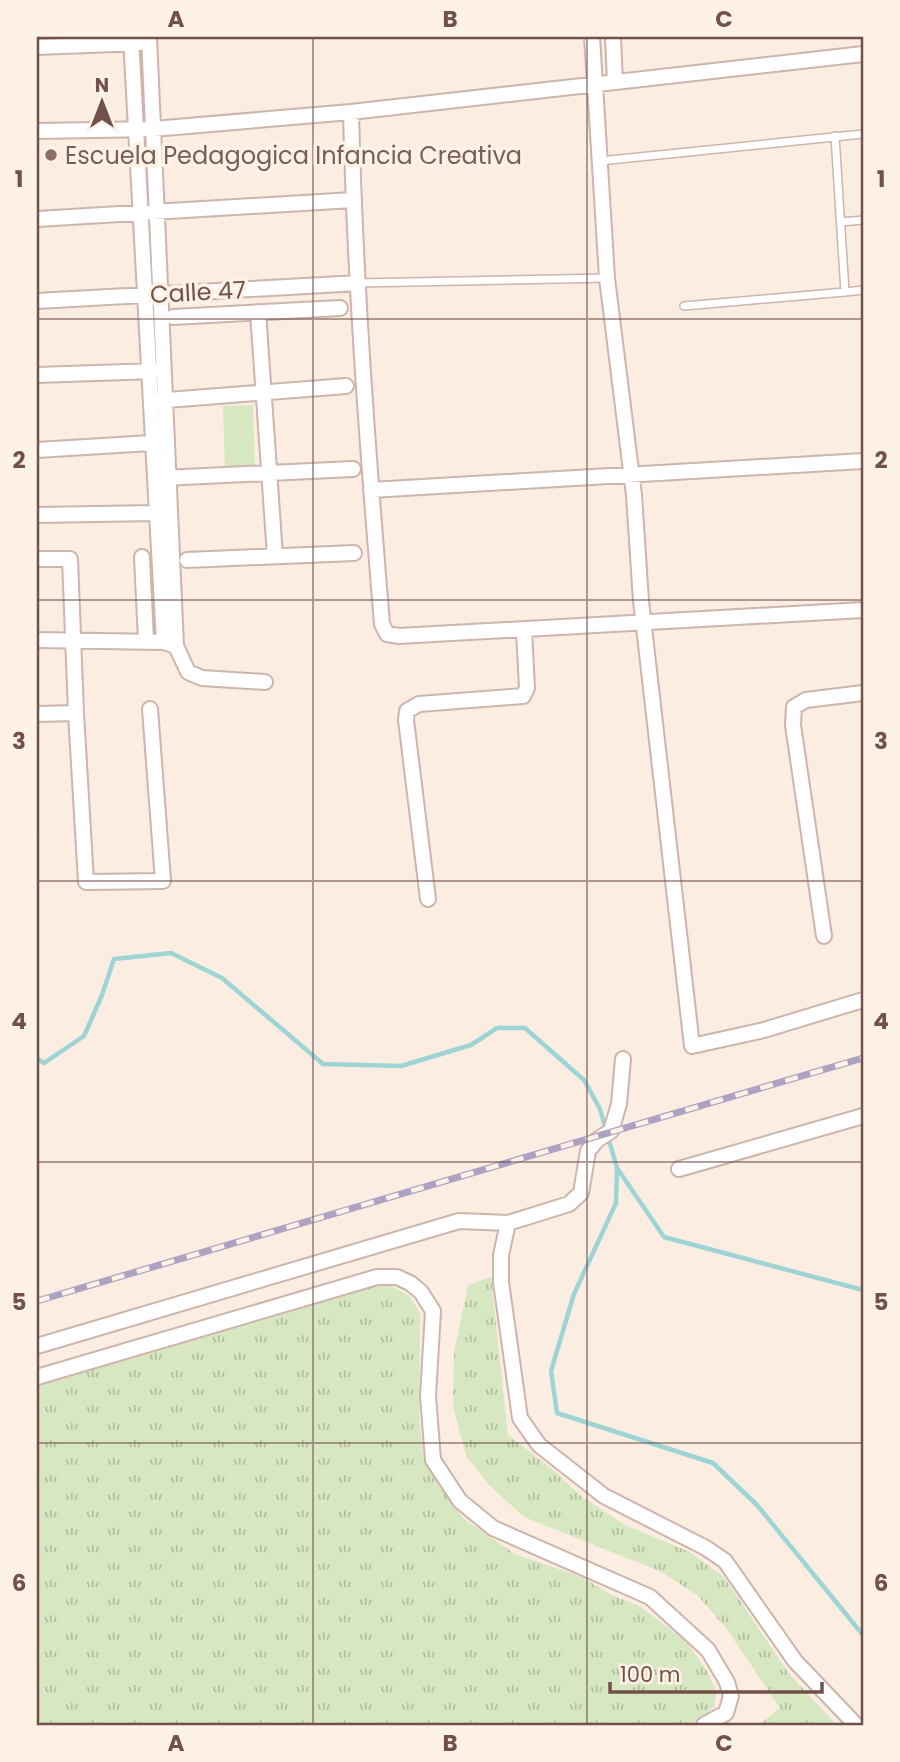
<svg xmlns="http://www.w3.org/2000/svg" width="900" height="1762" viewBox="0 0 900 1762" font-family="Poppins,sans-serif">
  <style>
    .grass { fill: url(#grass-tufts) }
    .park { fill: #d7e7c1 }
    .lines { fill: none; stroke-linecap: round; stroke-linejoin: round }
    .stream { stroke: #9ed4d4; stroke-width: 4.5 }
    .service-casing { stroke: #cdb5ac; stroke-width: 10 }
    .minor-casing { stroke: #cdb5ac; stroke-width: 18 }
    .service { stroke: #fff; stroke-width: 7 }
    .minor { stroke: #fff; stroke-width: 14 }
    .rail-casing { stroke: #aea2c3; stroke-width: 7 }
    .rail { stroke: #fef2e7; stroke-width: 4.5; stroke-dasharray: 13; stroke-linecap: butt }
    .grid { fill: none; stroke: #71514a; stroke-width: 2; stroke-opacity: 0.55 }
    .education-dot { fill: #8d6e63; stroke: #fef2e7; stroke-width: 2.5 }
    .labels { text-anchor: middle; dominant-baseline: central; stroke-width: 7; stroke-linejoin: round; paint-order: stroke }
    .education-label { font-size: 24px; fill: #785e54; stroke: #fef2e7; text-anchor: start }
    .street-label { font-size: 24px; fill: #71514a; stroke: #fef2e7 }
    .neatline { fill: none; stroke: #71514a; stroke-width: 2.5 }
    .grid-label { font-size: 23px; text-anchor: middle; font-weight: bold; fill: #71514a }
  </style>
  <defs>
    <pattern id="grass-tufts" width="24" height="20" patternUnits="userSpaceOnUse" patternTransform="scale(1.75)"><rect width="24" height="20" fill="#d7e7c1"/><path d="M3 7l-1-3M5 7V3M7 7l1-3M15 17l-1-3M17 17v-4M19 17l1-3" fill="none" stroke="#b3be9f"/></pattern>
  </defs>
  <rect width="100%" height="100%" fill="#fbede2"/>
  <path class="grass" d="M491 1277 508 1435 551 1468 581 1496 625 1525 690 1552 724 1577 790 1675 837 1725H759L780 1708 726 1628 698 1596 662 1572 524 1517 489 1485 466 1456 453 1406 454 1352 468 1285Z
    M389 1285 410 1296 420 1314 419 1417 423 1455 439 1486 463 1518 515 1554 582 1577 610 1594 639 1606 660 1621 688 1644 707 1671 716 1691 714 1707 699 1720 687 1725H37V1379L365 1288Z"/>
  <path class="park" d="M253 405 255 467 225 468 223 406Z"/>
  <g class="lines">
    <path class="stream" d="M37 839V840
      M37 1059 44 1063 84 1036 102 995 114 959 171 953 222 978 323 1064 401 1066 471 1045 497 1028H525L584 1080 600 1109 617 1168 616 1203 574 1294 551 1371 557 1413 713 1463 757 1505 863 1635
      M617 1168 664 1237 863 1290"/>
    <g class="service-casing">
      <path id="service" d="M835 136 845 292 863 290
        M600 161 863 134
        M841 222 863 220
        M359 283 607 278
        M684 306 845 292"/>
    </g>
    <g class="minor-casing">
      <path id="minor" d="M131 37 164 642
        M149 37 176 646
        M592 37 607 278 634 495 641 601 692 1046 764 1030 863 1000
        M613 37 615 82
        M37 47 140 43
        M351 112C355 283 368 454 382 624L387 634 399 636 863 610
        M37 131 153 129 351 112 863 54
        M37 219 353 200
        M37 301 359 283
        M258 312 275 556
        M173 317 340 308
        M37 375 155 371
        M155 401 346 386
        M37 450 151 443
        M163 478 353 469
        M371 490 863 461
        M37 515 156 513
        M142 557 146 640
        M37 559H70L76 713 86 882 163 881 150 709
        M187 560 354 553
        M37 640 164 642 176 646 188 672 202 678 265 682
        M37 714 76 713
        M428 899 406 720 407 711 419 704 523 696 527 688 524 630
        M824 936 793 725 794 707 806 700 863 693
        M679 1169 863 1116
        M508 1223 501 1255V1282L520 1418 539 1445 604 1496 706 1548 725 1561 795 1661 856 1725
        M37 1346 459 1221 508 1223 569 1204 581 1193 588 1151 597 1140 611 1131 619 1104 623 1059
        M37 1377 377 1277H397L410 1283 421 1292 433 1311 428 1396 433 1460 460 1501 493 1528 650 1597 708 1650 727 1682 731 1696 726 1713 704 1725"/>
    </g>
    <use href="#service" class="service"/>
    <use href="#minor" class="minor"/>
    <g class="rail-casing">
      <path id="rail" d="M37 1301 863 1058"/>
    </g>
    <use href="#rail" class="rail"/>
  </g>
  <path class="grid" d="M313 37V1725M587 37V1725M37 319H863M37 600H863M37 881H863M37 1162H863M37 1443H863"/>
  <circle class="education-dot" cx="51" cy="155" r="7"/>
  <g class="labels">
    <g class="education-label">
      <text x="65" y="155">Escuela Pedagogica Infancia Creativa</text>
    </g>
    <g class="street-label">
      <text transform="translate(198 292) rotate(-3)">Calle 47</text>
    </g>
  </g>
  <rect width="900" height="1762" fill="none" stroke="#fef2e7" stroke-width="77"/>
  <g transform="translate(102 102)" stroke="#fef2e7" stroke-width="5" paint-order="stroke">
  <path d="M0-5L12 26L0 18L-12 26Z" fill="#71514a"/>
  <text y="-10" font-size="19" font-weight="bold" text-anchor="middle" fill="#71514a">N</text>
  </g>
  <path d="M610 1682v10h212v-10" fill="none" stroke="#71514a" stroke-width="3.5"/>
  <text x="620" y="1682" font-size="21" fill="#71514a" stroke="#fef2e7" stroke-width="5" paint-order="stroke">100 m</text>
  <rect x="38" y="38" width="824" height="1686" class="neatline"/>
  <g class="grid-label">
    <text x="176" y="27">A</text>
    <text x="450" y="27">B</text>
    <text x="724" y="27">C</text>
    <text x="19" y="187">1</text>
    <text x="881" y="187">1</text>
    <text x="19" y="468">2</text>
    <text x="881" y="468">2</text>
    <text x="19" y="749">3</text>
    <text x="881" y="749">3</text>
    <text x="19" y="1029">4</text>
    <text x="881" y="1029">4</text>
    <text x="19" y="1310">5</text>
    <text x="881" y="1310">5</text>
    <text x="19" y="1591">6</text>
    <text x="881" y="1591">6</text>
    <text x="176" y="1751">A</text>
    <text x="450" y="1751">B</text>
    <text x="724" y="1751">C</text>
  </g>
</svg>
